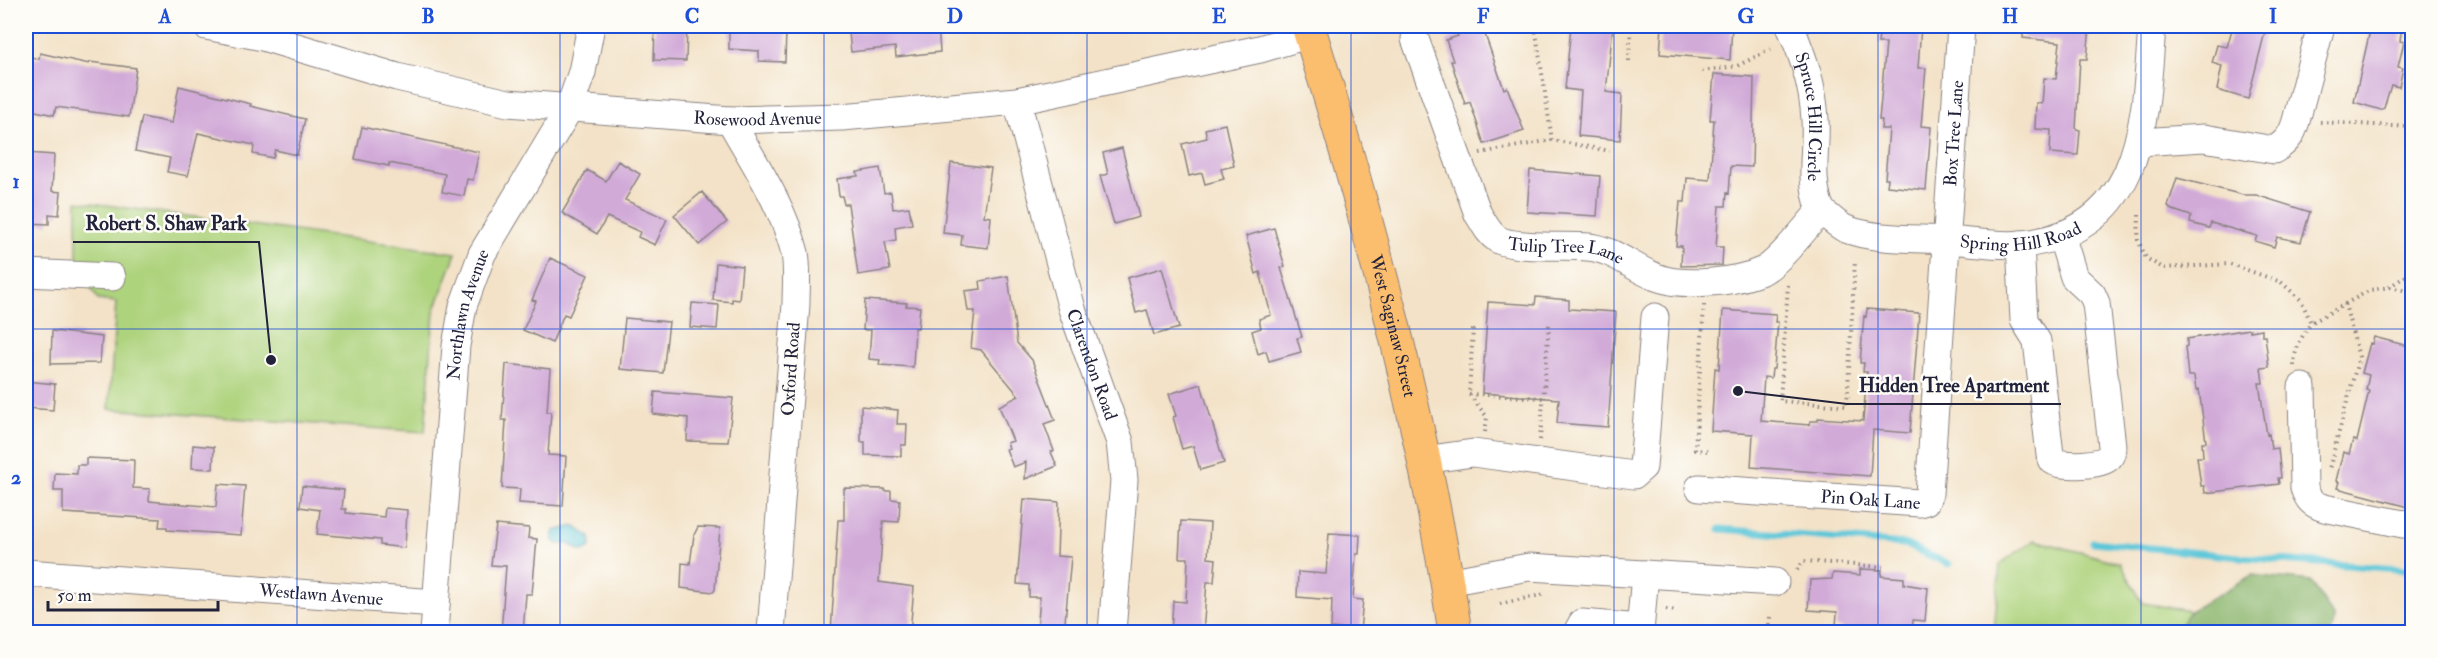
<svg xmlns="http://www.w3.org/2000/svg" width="2438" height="658" viewBox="0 0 2438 658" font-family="'IM FELL Double Pica',serif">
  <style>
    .green { fill: #aed37d; stroke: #687a5c; stroke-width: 1.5 }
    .forest { fill: #8ab56c; stroke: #566c54; stroke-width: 1.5 }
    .water { fill: #5cc6d8; stroke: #3f748a; stroke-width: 1.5 }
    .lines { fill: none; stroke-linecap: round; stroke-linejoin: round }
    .stream { stroke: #5cc6d8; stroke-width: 7 }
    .building { fill: #d1aad8 }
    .minor-casing { stroke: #8a8281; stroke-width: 29 }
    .major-casing { stroke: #8a8281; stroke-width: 35 }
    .path { stroke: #8a8281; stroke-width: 4; stroke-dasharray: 1.5 4.5; stroke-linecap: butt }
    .minor { stroke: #fff; stroke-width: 27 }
    .major { stroke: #fbbd6e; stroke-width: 33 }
    .grid { fill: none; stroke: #1d4ed8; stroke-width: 1.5; stroke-opacity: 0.55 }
    .labels { text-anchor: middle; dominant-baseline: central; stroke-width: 5; stroke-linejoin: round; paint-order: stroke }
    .street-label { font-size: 18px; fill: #22223b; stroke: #fdfcf7 }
    .leader { fill: none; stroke: #22223b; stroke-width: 2 }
    .callout-dot { fill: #22223b; stroke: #fdfcf7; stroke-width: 2 }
    .callout-label { font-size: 20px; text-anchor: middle; font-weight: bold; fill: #22223b; stroke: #fdfcf7; stroke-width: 5; stroke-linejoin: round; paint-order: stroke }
    .neatline { fill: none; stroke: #1d4ed8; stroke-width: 2 }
    .grid-label { font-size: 20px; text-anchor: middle; font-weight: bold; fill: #1d4ed8 }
  </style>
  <rect width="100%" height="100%" fill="#fdfcf7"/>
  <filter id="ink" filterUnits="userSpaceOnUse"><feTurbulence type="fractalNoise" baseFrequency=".0167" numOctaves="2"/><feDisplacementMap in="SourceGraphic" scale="12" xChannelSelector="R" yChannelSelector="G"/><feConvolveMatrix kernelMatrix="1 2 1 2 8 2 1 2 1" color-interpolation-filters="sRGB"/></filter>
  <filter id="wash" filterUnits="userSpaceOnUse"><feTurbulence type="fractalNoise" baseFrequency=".008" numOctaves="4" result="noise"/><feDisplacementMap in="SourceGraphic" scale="24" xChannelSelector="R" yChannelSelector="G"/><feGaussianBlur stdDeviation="1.35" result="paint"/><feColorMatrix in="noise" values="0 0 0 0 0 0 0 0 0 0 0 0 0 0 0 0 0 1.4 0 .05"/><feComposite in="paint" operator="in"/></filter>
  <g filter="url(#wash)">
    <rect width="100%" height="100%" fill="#f3e2c7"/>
    <path class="green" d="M77 201 456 253 434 312 425 432 109 409 116 302 98 300 77 262Z
      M2035 540 2120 563 2143 603 2190 611 2176 632H1994L2000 564Z"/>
    <path class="forest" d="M2252 575 2311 581 2334 618 2332 632H2176L2190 611Z"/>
    <path class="water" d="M574 526 590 537 591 545 587 550 581 551 569 544H558L553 540 554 531Z"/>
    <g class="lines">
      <path class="stream" d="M1720 529 1904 544 1949 564
        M2093 542 2239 557 2412 570"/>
    </g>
    <g id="blocks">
      <path class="building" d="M655 26H687L686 61 654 60Z
        M729 26H769V30H786L785 62 759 61V51L729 49Z
        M870 26H938L940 52 896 57 895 47 851 52 849 33 870 30Z
        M1455 26H1482L1504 89 1507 87 1524 131 1484 144 1470 102 1465 104 1451 61H1453L1446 40 1458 36Z
        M1571 26H1613L1606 92 1622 94 1620 140 1578 136 1581 91 1565 89Z
        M1662 26H1732L1730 60 1660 54Z
        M1880 26H1921L1918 68H1926L1921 126 1931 127 1926 190 1887 186 1888 179H1885L1889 129H1881L1882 120H1879L1886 43H1878Z
        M2023 26H2090L2087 59H2080L2076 129 2080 130 2078 155 2050 153 2051 130 2035 129 2036 103 2042 104 2044 78 2056 79 2060 42 2023 38Z
        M2233 26H2263L2261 32H2265L2248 99 2217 90 2222 66 2212 63 2217 45 2227 47Z
        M2371 26H2402L2400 41 2404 42 2398 67 2403 68 2399 87 2391 85 2384 108 2381 110 2354 102Z
        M40 53 89 64 90 62 136 68 129 117 56 107 54 115 26 109V56L39 59Z
        M1714 74 1754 77 1752 167 1731 166 1729 194 1727 193 1726 206H1719L1716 247H1723L1722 265 1681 266 1682 246H1676L1680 202H1685L1687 178 1710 180 1714 120H1710Z
        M179 86 251 104 250 106 305 119 297 155 275 150 273 158 253 154 254 145 198 133 188 176 167 172 170 158 135 151 142 117 172 123Z
        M1225 124 1234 166 1221 169 1224 179 1205 184 1202 173 1189 176 1182 144 1207 138 1205 129Z
        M362 127 479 152 473 180 467 179 464 196 442 192 445 174 389 163V166L355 159Z
        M1122 148 1139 217 1114 224 1100 176 1108 174 1103 153Z
        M26 153 54 155 52 191 61 192 59 215 49 214V224L26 223Z
        M618 161 640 174 625 200 667 219 655 245 638 237 640 232 607 217 597 234 562 213 587 170 606 181Z
        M951 163 991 168 984 216 991 217 988 248 961 245 962 235 943 233Z
        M880 168 884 193 891 192 893 209 909 207 912 224 895 227 896 240 885 242 890 270 858 275 848 204H844L842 196H839L837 179 858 176 857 172Z
        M1530 170 1600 176 1597 216 1527 212Z
        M2177 178 2243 195H2256L2310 212 2301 242 2277 237 2274 247 2255 241 2257 236 2211 223 2209 228 2190 223 2191 216 2170 209 2168 206Z
        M702 192 727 222 699 245 674 215Z
        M1274 228 1285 267 1281 268 1302 337 1297 338 1301 352 1269 361 1266 351 1258 354 1252 331 1261 328 1259 319 1271 315 1260 272 1256 274 1246 236Z
        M550 258 588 275 569 316 564 314 552 343 523 330 536 301 532 300Z
        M716 263 742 266 739 300 732 299V302L713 300Z
        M1162 268 1179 328 1154 335 1147 310 1136 313 1127 278Z
        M1008 276 1017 343 1032 360 1055 420 1044 424 1054 451 1051 452 1057 466 1025 479 1026 462 1013 467 1006 449 1009 448 1007 443 1013 441 999 406 1019 396 981 350 971 348 975 311H968L965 291 981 289 980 281Z
        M1536 297 1569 300V309L1616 312 1608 427 1557 423 1559 399 1482 393 1488 302 1535 305Z
        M865 300 907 303 906 306 920 307 918 328H915L913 367 879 365 880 360 869 359 871 330H863Z
        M692 303 719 305 717 329 690 327Z
        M1867 309 1919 313 1910 433 1873 430 1870 476 1751 467 1753 434 1711 431 1715 368 1719 369 1723 310 1776 314 1775 322H1778L1774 369H1772L1771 378 1764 377 1761 421 1809 425 1810 421H1818V418L1863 421 1867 372H1863L1864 363H1860L1864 316 1866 317Z
        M625 318 669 322 663 373 620 369Z
        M2250 329V331L2262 329V336H2265L2269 367 2261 368 2263 383H2259L2267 435 2269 434 2271 449 2278 448 2281 478H2278L2279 484 2205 493 2204 486H2201L2197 457H2203L2202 442H2206L2199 389 2196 390 2194 376H2188L2185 347 2187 346V339Z
        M52 331 102 337 100 363 51 364Z
        M2374 337 2412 347V500H2410L2409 507 2337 488 2339 482 2336 481 2343 452 2349 454 2353 440 2357 441 2369 391 2366 390 2369 375 2362 373 2370 343 2372 344Z
        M506 364 550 369 547 412H551L548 455 566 456 563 506 519 503 520 489 502 488 506 420H502Z
        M26 381 55 384 53 410 26 408Z
        M1201 384 1224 463 1200 470 1193 446 1182 449 1173 417 1176 416 1169 394Z
        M655 392 733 398 728 442 687 441 688 418 653 414Z
        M861 406 898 410 897 424H907L906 445H901V456L865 455V442H861Z
        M193 445 214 447 213 469 192 468Z
        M86 458 134 460 133 488 150 489 149 501 216 507 218 484 245 486 241 535 167 530V527H159L160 519 63 513V491H54L55 473 77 474V465H86Z
        M302 486 344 490 342 509H346V513L384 517 385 508 407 510 405 548 380 545V540L317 534 320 510 300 507Z
        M844 488 885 489V491H891V499L900 500 899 522 883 521 879 582 914 587 910 633H831L838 520H844Z
        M1024 499 1059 502 1057 556 1071 557 1064 633H1037L1040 597H1029V585L1017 584Z
        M1181 521 1210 523 1208 558 1216 559 1214 582H1207L1203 633H1171L1173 601 1186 602 1188 558H1179Z
        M496 525 529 528 528 538 537 539 532 594H526L523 633H501L506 566 491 565Z
        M698 527 720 528 715 590 713 592 681 588 682 563 690 564 694 535Z
        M1329 533 1360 535 1359 554H1356L1353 599 1363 600 1360 631 1331 628 1332 600 1297 597 1298 572 1326 574Z
        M1860 569 1882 570 1881 576 1904 578V584L1928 588 1925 621 1913 620 1912 633H1842V628L1836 627 1837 612 1808 610 1810 580 1832 579 1833 573 1860 575Z"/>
    </g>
  </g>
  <g filter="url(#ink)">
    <use href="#blocks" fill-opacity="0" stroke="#8a8281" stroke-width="1.5"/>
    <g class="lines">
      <g class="minor-casing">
        <g id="minor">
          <path id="s1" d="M206 26 263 37 397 77 508 103 730 120 842 117 1017 101 1260 49 1310 34"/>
          <path id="s2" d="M1790 26C1803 56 1813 85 1815 119 1817 153 1808 176 1821 210"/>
          <path id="s3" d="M1415 39 1478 214C1484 223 1488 233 1497 239 1513 249 1568 245 1588 247 1613 249 1633 268 1656 277 1683 288 1738 282 1764 270 1779 262 1809 224 1821 210"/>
          <path id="s4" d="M1017 101 1072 309 1120 442 1124 480 1112 632"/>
          <path d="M730 120C754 163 783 205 795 253 798 270 796 288 796 304L771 632"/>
          <path d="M2139 142 2204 138 2274 150C2287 142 2292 135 2296 121L2321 26"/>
          <path id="s5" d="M1821 210C1828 216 1837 225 1846 229 1873 240 1916 238 1946 240 1970 241 1998 247 2023 244 2144 230 2145 121 2152 26"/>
          <path d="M2020 244 2024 320 2037 341 2050 455 2053 461C2061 467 2105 466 2110 456 2112 453 2112 450 2112 446L2096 303 2092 294 2074 277 2061 235"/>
          <path d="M26 273 112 277"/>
          <path d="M2302 387 2304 488C2308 500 2312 504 2324 508L2403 524 2412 523"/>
          <path d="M1424 460 1473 453 1634 475 1643 467 1655 317"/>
          <path id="s6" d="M1699 488 1919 503 1926 501 1929 494 1961 26"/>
          <path id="s7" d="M26 573 436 603"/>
          <path d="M1447 582 1529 567 1775 582"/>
          <path id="s8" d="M434 632 456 346 463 306 482 254 569 109 582 72 591 26"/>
          <path d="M1577 632 1582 623 1640 628"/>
          <path d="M1640 632 1645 574"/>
        </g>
      </g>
      <g class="major-casing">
        <g id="major">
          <path id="s9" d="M1308 26C1371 224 1424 426 1455 632"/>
        </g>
      </g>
      <path class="path" d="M1535 26 1552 140 1610 151
        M1629 61 1631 26
        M1702 71 1737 66 1771 49
        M2320 122 2412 127
        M1480 153 1552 140
        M2139 215 2138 240 2146 258 2163 268 2230 264 2281 282 2301 300 2311 323 2345 304 2359 357 2329 469
        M1788 285 1780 401 1847 406 1855 261
        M2390 287 2412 292
        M2345 304 2370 290 2389 287 2412 272
        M1704 305 1695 450 1711 451
        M1473 329 1469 394 1487 417 1485 432
        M2294 366C2294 350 2302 336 2311 323
        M1469 394 1543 398
        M1540 440 1549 324
        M1797 570 1804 561 1883 567
        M1500 604 1545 594
        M1666 609 1676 611
        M1770 617 1769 626 1774 632"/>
      <use href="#minor" class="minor"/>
      <use href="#major" class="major"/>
    </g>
  </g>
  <path class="grid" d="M297 26V632M560 26V632M824 26V632M1087 26V632M1351 26V632M1614 26V632M1878 26V632M2141 26V632M26 329H2412"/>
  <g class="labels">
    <g class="street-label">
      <text stroke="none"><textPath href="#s1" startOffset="562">Rosewood Avenue</textPath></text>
      <text stroke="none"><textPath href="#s2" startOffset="94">Spruce Hill Circle</textPath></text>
      <text stroke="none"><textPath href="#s6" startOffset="597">Box Tree Lane</textPath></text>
      <text stroke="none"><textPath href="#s5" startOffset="208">Spring Hill Road</textPath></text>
      <text stroke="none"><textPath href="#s3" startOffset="288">Tulip Tree Lane</textPath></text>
      <text stroke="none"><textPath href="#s8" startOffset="320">Northlawn Avenue</textPath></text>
      <text stroke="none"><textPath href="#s9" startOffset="312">West Saginaw Street</textPath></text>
      <text stroke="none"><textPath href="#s4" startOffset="274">Clarendon Road</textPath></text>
      <text transform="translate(791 369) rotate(-86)">Oxford Road</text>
      <text stroke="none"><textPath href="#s6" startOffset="172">Pin Oak Lane</textPath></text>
      <text stroke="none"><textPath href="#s7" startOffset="296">Westlawn Avenue</textPath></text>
    </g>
  </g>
  <path class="leader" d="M271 360L259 242H73M1738 391L1847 404H2061"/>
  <g class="callout-dot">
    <circle cx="271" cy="360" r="6"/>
    <circle cx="1738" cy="391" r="6"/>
  </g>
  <g class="callout-label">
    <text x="166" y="230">Robert S. Shaw Park</text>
    <text x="1954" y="392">Hidden Tree Apartment</text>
  </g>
  <rect width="2438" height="658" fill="none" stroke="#fdfcf7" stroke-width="66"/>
  <path d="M48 601v9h170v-9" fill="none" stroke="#22223b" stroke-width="3"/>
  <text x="57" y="601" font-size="18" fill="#22223b" stroke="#fdfcf7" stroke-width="4.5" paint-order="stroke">50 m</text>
  <rect x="33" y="33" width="2372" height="592" class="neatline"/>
  <g class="grid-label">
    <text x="165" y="23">A</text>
    <text x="428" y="23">B</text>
    <text x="692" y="23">C</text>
    <text x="955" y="23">D</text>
    <text x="1219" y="23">E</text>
    <text x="1483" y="23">F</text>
    <text x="1746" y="23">G</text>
    <text x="2010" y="23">H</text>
    <text x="2273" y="23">I</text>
    <text x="16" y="188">1</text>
    <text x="16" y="484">2</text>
  </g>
</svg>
